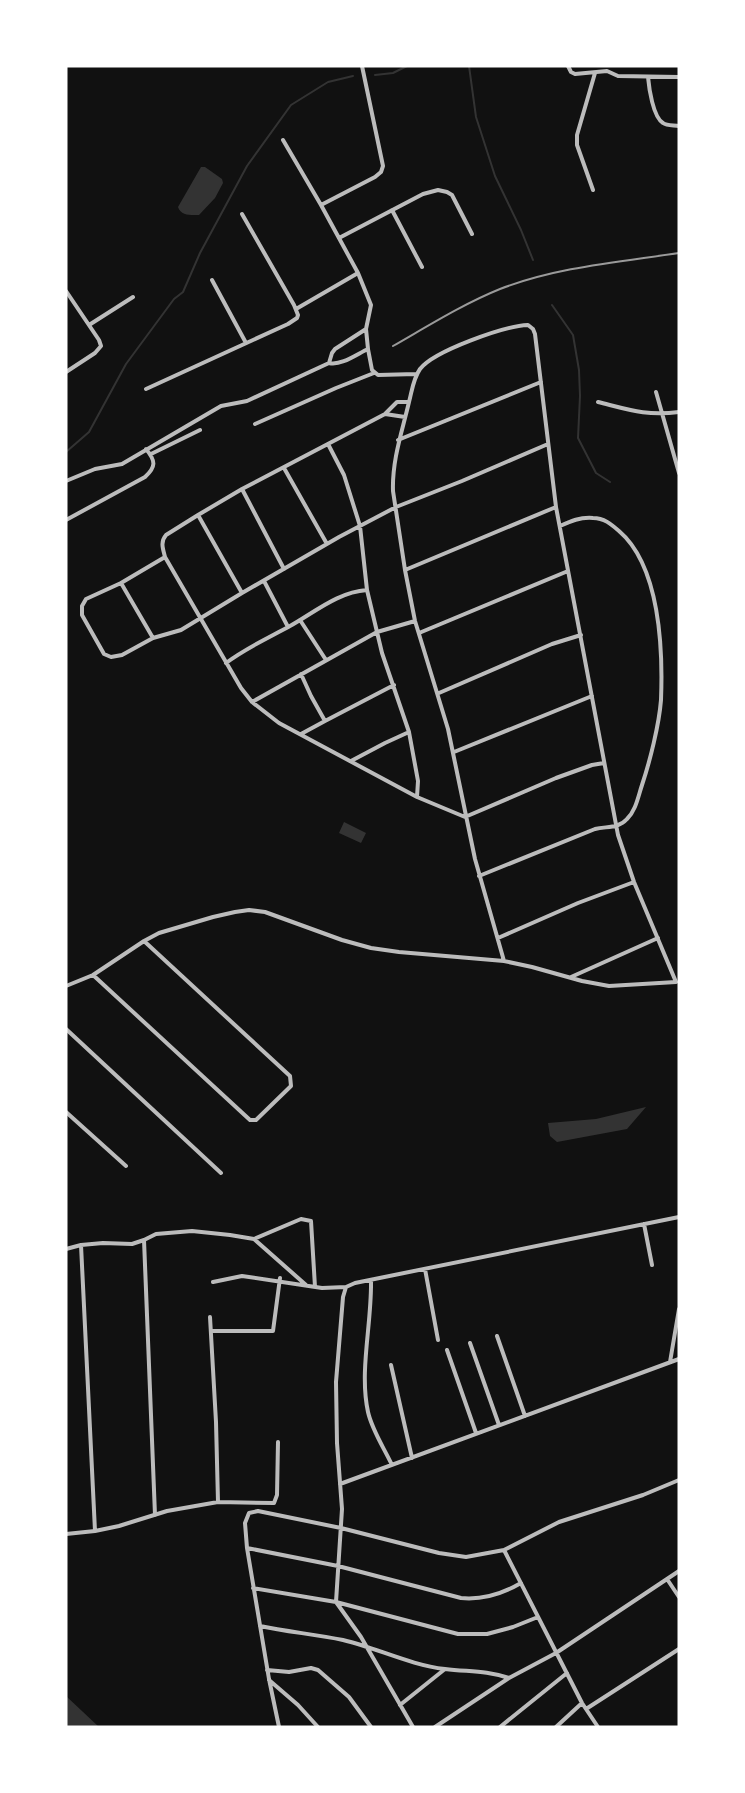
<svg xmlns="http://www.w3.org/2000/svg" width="745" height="1793" viewBox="0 0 745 1793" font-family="'Noto Sans',sans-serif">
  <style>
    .water { fill: #333 }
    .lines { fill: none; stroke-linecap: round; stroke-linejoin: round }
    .stream { stroke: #333; stroke-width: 2 }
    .minor { stroke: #bcbcbc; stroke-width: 4 }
    .rail { stroke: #9a9a9a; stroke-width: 2 }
  </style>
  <rect width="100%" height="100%" fill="#111"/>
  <path class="water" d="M201 167H205L222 179 223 183 215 198 199 215C190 215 181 216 178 207Z
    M344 822 366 833 361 843 339 833Z
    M646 1107 627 1129 557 1142 550 1136 548 1123 596 1119Z
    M66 1696 99 1727H66Z"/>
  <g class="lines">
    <path class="stream" d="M469 66 476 117 495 176 521 230 533 260
      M375 75 393 73 407 66
      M552 305 573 335 579 370 580 396 578 438 596 473 610 482
      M66 452 89 432 126 364 174 299 183 292 200 253 247 166 291 105 328 82 353 76"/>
    <path class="minor" d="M362 66 383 166 381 172 375 177 321 205 358 273 371 305 366 329 368 349 372 370 378 375 416 374
      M568 66 571 72 575 74 607 71 618 76 679 77
      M648 77C649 88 653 117 663 123 667 126 674 125 679 126
      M283 140 321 205
      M593 190 577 145V135L595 73
      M392 210 422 267
      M339 238 423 194 438 190 447 192 452 195 472 234
      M212 280 246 343
      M66 291 99 340 101 346 95 353 66 372
      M296 309 358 273
      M89 325 133 297
      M329 363 332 353 335 349 366 329
      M146 389 288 324 297 318 298 315 294 305 242 214
      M656 392 679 473
      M598 402C630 410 646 416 679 412
      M385 414 405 417
      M255 424 336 388 374 373
      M398 440 541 382
      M151 454 200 430
      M284 468 327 544
      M66 481 95 469 122 464 221 406 247 401 329 363C341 366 357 354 368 349
      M242 489 284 569
      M198 515 166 535C160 542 163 549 165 557L241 688 252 702 279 723 417 797 418 781 409 732 382 653 367 590 360 526 344 475 328 444
      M66 520 145 477C156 467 156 461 146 449
      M165 557 121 583 86 599 82 606V615L104 654 111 657 122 655 153 638 181 630 242 593 198 515 242 489 385 414 397 402H409
      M405 570 556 507
      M264 581 288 627
      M121 583 153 638
      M242 593 339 537 396 507 462 481 548 444
      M300 620 326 660
      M419 633 568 571
      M226 663C246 648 268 638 290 626 315 612 338 592 367 590
      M439 693 552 644 581 635
      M252 702 377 632 415 621
      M325 721 394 685
      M301 734 325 721 311 696 301 674
      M454 752 592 696
      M351 761 385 743 409 732
      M417 797 465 817 556 778 592 765 604 763
      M479 876 595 829C607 826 618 829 627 819 636 810 638 797 642 785 650 761 659 725 661 700 663 649 660 566 619 531 611 524 604 518 593 518 580 517 571 521 560 526
      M498 938 578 903 634 882
      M504 961 475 859 448 729 415 621 405 570 393 491C392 460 402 432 409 402 412 391 413 379 420 369 434 351 504 326 528 325L533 329 535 334 556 507 618 835 634 882 676 982
      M93 975 250 1120H256L291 1086 290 1076 144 941
      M571 977 658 938
      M66 986 93 975 144 941 159 933 213 917 235 912 249 910 265 912 342 940 371 948 399 952 504 961 532 967 582 981 609 986 676 982
      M66 1029 221 1173
      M66 1112 126 1166
      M644 1224 652 1265
      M254 1239 301 1219 311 1221 315 1287
      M144 1240 155 1515
      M81 1245 95 1531
      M66 1249 81 1245 103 1243 132 1244 144 1240 156 1234 192 1231 230 1235 254 1239 306 1285
      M425 1269 438 1340
      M371 1280C372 1323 359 1371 368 1412 372 1430 384 1448 392 1465
      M213 1282 242 1276 322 1288 346 1287 355 1283 679 1217
      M346 1287 343 1297 336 1382 337 1443 342 1509 336 1602 361 1637 413 1727
      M210 1317 216 1422 218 1502
      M211 1331H273L280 1278
      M497 1336 525 1416
      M470 1343 499 1425
      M447 1350 476 1433
      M670 1362 679 1309
      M391 1365 412 1458
      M340 1484 679 1359
      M66 1534 95 1531 119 1526 167 1511 218 1502 274 1503 277 1495 278 1442
      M247 1548 338 1566 461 1598C482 1600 502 1594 521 1583
      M504 1550 582 1703 598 1727
      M667 1579 679 1597
      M253 1588 336 1602 458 1634H487L513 1627 538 1617
      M260 1626C287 1632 315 1634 343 1640 377 1648 410 1665 445 1669 469 1672 485 1670 509 1678
      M267 1670 289 1672 311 1668 318 1670 349 1697 371 1727
      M269 1680 298 1705 318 1727
      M400 1705 445 1669
      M586 1709 679 1649
      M279 1727 269 1679 247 1548 245 1523 249 1513 258 1511 341 1528 439 1553 466 1557 504 1550 559 1522 643 1495 679 1480
      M435 1727 509 1678 556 1653 679 1571
      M500 1727 567 1673
      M556 1727 582 1703"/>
    <path class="rail" d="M393 346C428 326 463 304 500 289 557 267 619 262 679 253"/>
  </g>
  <rect width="745" height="1793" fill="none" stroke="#ffffff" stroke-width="135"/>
</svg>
